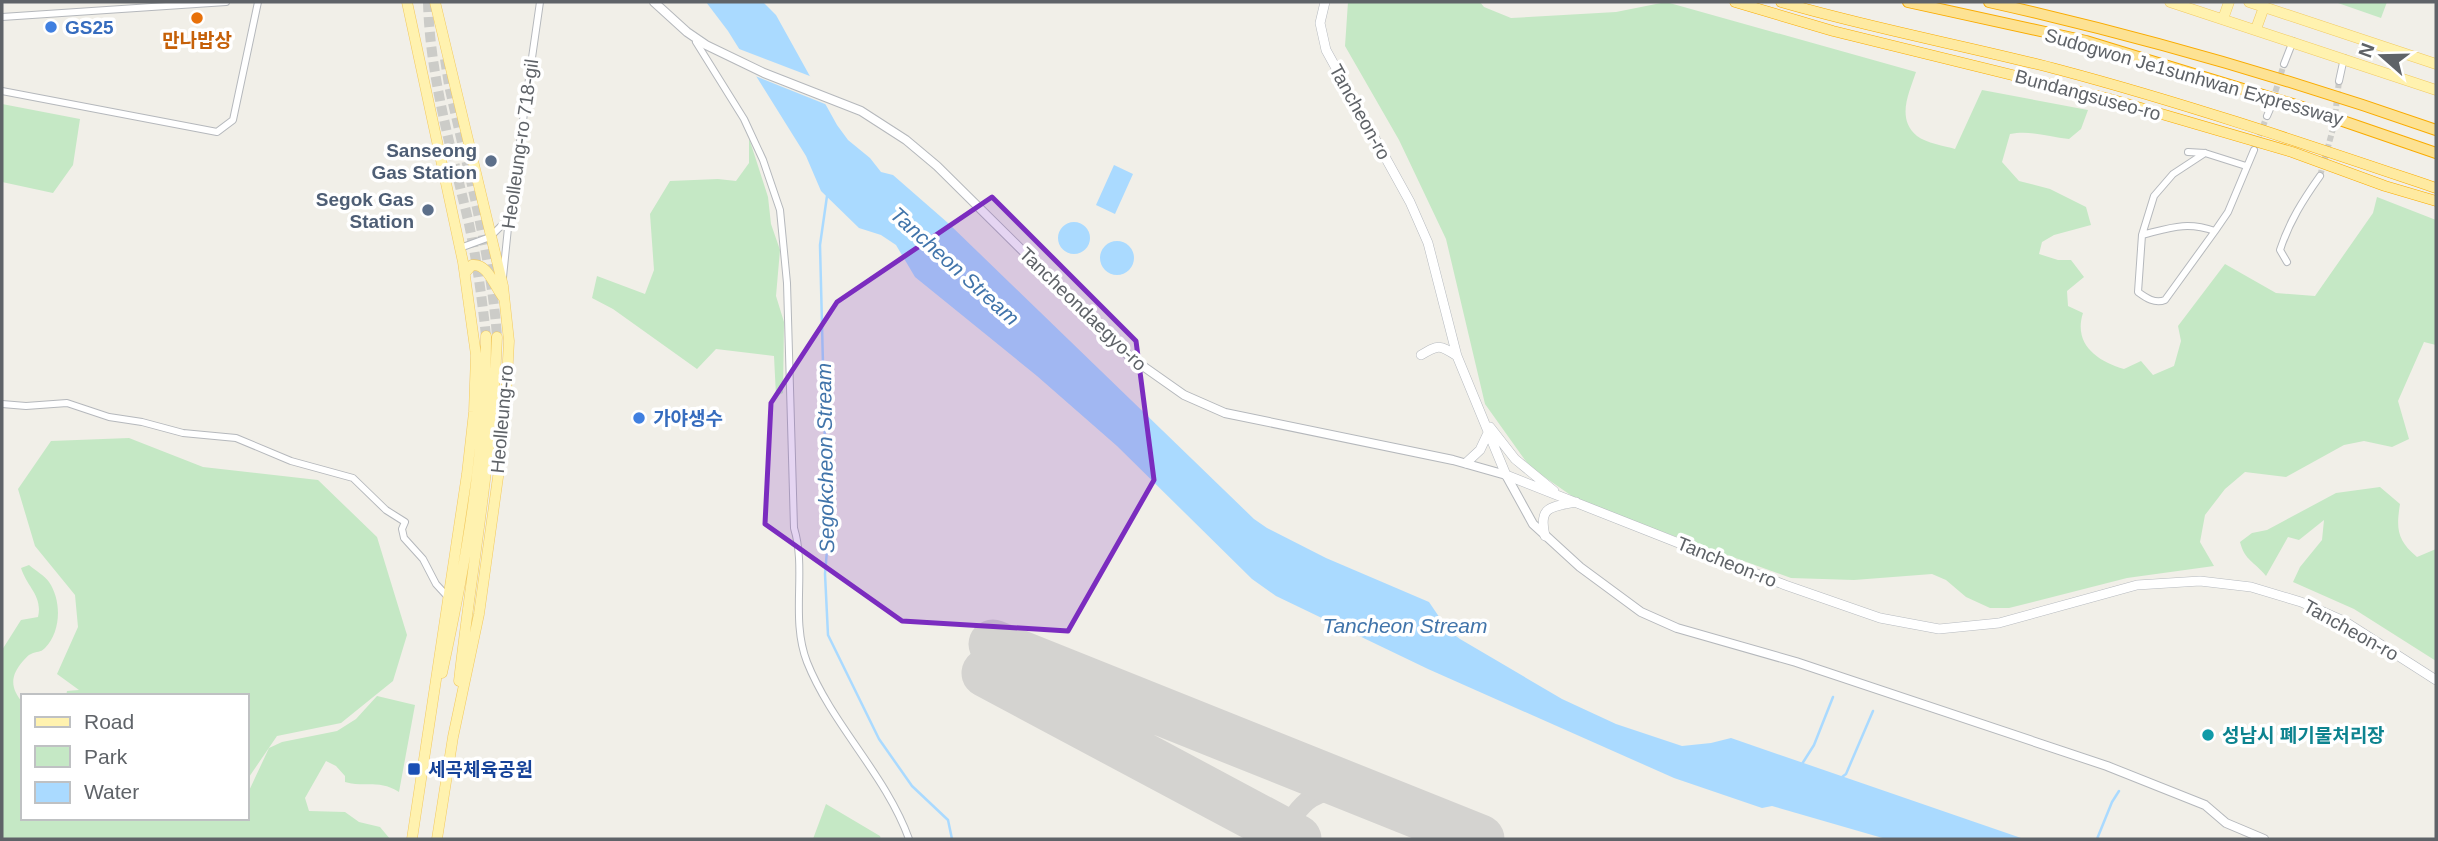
<svg xmlns="http://www.w3.org/2000/svg" width="2438" height="841" viewBox="0 0 2438 841" font-family="Helvetica,'Noto Sans KR',sans-serif">
  <style>
    .green { fill: #c5e8c5 }
    .water { fill: #aadaff }
    .pier { fill: #f1efe8 }
    .lines { fill: none; stroke-linecap: round; stroke-linejoin: round }
    .stream { stroke: #aadaff; stroke-width: 2.5 }
    .taxiway { stroke: #d4d3d0; stroke-width: 19 }
    .runway { stroke: #d4d3d0; stroke-width: 49 }
    .minor-tunnel { stroke: #ccccc8; stroke-width: 6; stroke-dasharray: 6 3; stroke-linecap: butt }
    .primary-tunnel { stroke: #ccccc8; stroke-width: 10; stroke-dasharray: 10 5; stroke-linecap: butt }
    .minor-casing { stroke: #b5b8bc; stroke-width: 8 }
    .tertiary-casing { stroke: #b5b8bc; stroke-width: 10 }
    .secondary-casing { stroke: #b6babf; stroke-width: 10 }
    .primary-casing { stroke: #f2c960; stroke-width: 11 }
    .trunk-casing { stroke: #f9ab00; stroke-width: 11 }
    .motorway-casing { stroke: #f9ab00; stroke-width: 12 }
    .minor { stroke: #fff; stroke-width: 6 }
    .tertiary { stroke: #fff; stroke-width: 8 }
    .secondary { stroke: #fff; stroke-width: 9 }
    .primary { stroke: #fff2af; stroke-width: 10 }
    .trunk { stroke: #feeaa1; stroke-width: 10 }
    .motorway { stroke: #fde293; stroke-width: 10 }
    .marked { fill: #7b2cbf; fill-opacity: 0.2; stroke: #7b2cbf; stroke-width: 5; stroke-linejoin: round }
    .food-dot { fill: #e8710a; stroke: #fff; stroke-width: 2.5 }
    .shop-dot { fill: #3f7fe0; stroke: #fff; stroke-width: 2.5 }
    .service-dot { fill: #5c6f8a; stroke: #fff; stroke-width: 2.5 }
    .culture-dot { fill: #0f9aa8; stroke: #fff; stroke-width: 2.5 }
    .transit-dot { fill: #1a4fb4; stroke: #fff; stroke-width: 2.5 }
    .labels { text-anchor: middle; dominant-baseline: central; stroke-width: 7; stroke-linejoin: round; paint-order: stroke }
    .shop-label { font-size: 19px; font-weight: bold; fill: #366cbe; stroke: #fff; text-anchor: start }
    .food-label { font-size: 19px; font-weight: bold; fill: #c56008; stroke: #fff }
    .street-label { font-size: 19px; fill: #5f6368; stroke: #fff }
    .service-label { font-size: 19px; font-weight: bold; fill: #4e5e75; stroke: #fff; text-anchor: end }
    .culture-label { font-size: 19px; font-weight: bold; fill: #0d838f; stroke: #fff; text-anchor: start }
    .transit-label { font-size: 19px; font-weight: bold; fill: #164399; stroke: #fff; text-anchor: start }
    .water-label { font-size: 21px; font-style: italic; fill: #4174aa; stroke: #fff }
  </style>
  <rect width="100%" height="100%" fill="#f1efe8"/>
  <path class="green" d="M1348 2H1480L1484 7 1511 18 1616 12 1666 2 1916 72C1909 93 1896 119 1917 136 1926 143 1945 146 1955 149L1982 90 2088 110 2081 129 2069 139C2048 137 2031 130 2010 134L2002 162 2019 181 2050 189 2086 207 2091 225 2054 235 2042 242 2039 254 2058 260H2071L2084 277 2067 291 2068 306 2083 313C2073 344 2097 361 2124 369L2141 361 2153 375 2174 366 2181 341 2178 326 2225 264 2276 293 2315 296 2373 213 2377 197 2436 220V345L2424 342 2398 401 2409 439 2392 447 2364 441 2344 445 2286 477 2245 472 2225 489 2205 515 2200 542 2214 566 2127 578 2009 608H1990L1966 597 1946 580 1932 574 1854 580 1791 578 1582 503 1530 467 1485 404 1446 239 1399 140 1345 46Z
    M2335 2H2387L2381 18Z
    M2 104 80 119 73 165 53 193 2 182Z
    M749 138 768 197 771 224 780 250 776 296 784 322 783 393 776 396 774 356 716 349 697 369 613 309 592 298 597 276 645 294 654 270 650 214 670 181 718 179 736 181 749 163Z
    M129 438 203 467 318 480 377 537 407 635 393 681 341 723 277 736 247 780V696H66L67 691 79 690 57 674 78 627 75 595 35 546 18 489 51 441Z
    M2380 487 2400 504C2396 529 2397 540 2417 557L2436 549V661L2354 609 2293 582 2300 567 2322 540 2324 520 2299 540 2288 537 2266 576C2254 561 2245 561 2240 542L2252 533 2267 530 2336 493Z
    M29 565C35 570 45 576 49 582 62 601 61 632 45 648 40 653 37 651 31 654 28 655 26 658 23 661 10 676 10 688 23 703V818H200C216 823 230 818 247 818V795L269 748 282 742 337 731 356 719 377 696 415 705 399 792C378 779 365 788 345 782V776L336 766 326 761 305 798 309 811 345 812 359 822 380 827 390 839H2V650L21 620 38 617C43 596 27 587 21 568Z
    M826 804 880 836 881 839H813Z"/>
  <path class="water" d="M706 2H763L776 15 837 125 848 140 870 158 881 172 893 175 948 223 1254 519 1267 528 1326 558 1429 602 1448 630 1460 639 1562 699 1616 724 1682 746 1711 743 1731 738 2024 839H1886L1772 806 1762 808 1674 778 1428 669 1276 596 1252 579 1117 446 1037 376 915 277 896 245 881 235 859 228 821 191 806 156 728 31Z
    M1114 165 1133 174 1115 214 1096 205Z
    M1058 238a16 16 0 1 1 32 0a16 16 0 1 1-32 0Z
    M1100 258a17 17 0 1 1 34 0a17 17 0 1 1-34 0Z"/>
  <path class="pier" d="M734 47 815 78 830 106 750 74Z"/>
  <g class="lines">
    <path class="stream" d="M827 196 820 245 825 445 830 515 825 574 828 635 879 739 912 786 948 820 952 839
      M1802 764 1814 745 1833 697
      M1842 777 1846 774 1873 711
      M2097 839 2112 802 2119 791"/>
    <path class="taxiway" d="M1280 839C1300 801 1316 784 1361 792"/>
    <path class="runway" d="M993 644 1480 839
      M986 673 1297 839"/>
    <path class="minor-tunnel" d="M2270 109 2284 64
      M2256 144 2267 116
      M2320 176 2334 125 2339 81"/>
    <path class="primary-tunnel" d="M428 2C430 78 452 151 469 224 477 262 482 298 486 336
      M445 59 449 85C467 168 491 252 497 337"/>
    <g class="minor-casing">
      <path id="minor" d="M2 17 226 2
        M696 42 744 119 763 160 780 210 787 283 794 528C807 570 790 618 807 662 832 725 886 775 909 839
        M2284 64 2293 41
        M2339 81 2344 58
        M2 91 217 132 233 120 258 2
        M2267 116 2270 109
        M2188 152 2205 153 2246 166
        M2205 153 2173 174 2154 196 2142 235C2170 228 2186 221 2215 231L2228 212 2254 150
        M2142 235 2138 292C2146 298 2155 304 2165 300L2215 231
        M460 248 490 237 508 219
        M2287 262 2280 250C2289 222 2303 200 2320 176
        M503 277 509 218 540 2
        M2 404 26 406 67 403 109 417 142 422 183 433 236 438 291 461 353 478 386 510 405 522 402 529 404 538 423 559 436 584 447 596"/>
    </g>
    <g class="tertiary-casing">
      <path id="tertiary" d="M654 2 687 32 706 45 764 73 861 111 906 140 937 166 1130 357 1184 395 1225 413 1453 460 1506 475 1533 524 1580 567 1641 612 1677 628 1796 662 2107 766 2205 805 2226 823 2264 839"/>
    </g>
    <g class="secondary-casing">
      <path id="secondary" d="M1325 2 1320 23 1326 50 1410 202 1428 243 1457 356 1506 475 1785 585 1880 618 1939 629 1999 623 2137 585 2200 581 2251 587 2301 602 2344 621 2436 680
        M1421 355C1439 344 1440 345 1457 356
        M1490 427 1515 459 1554 491
        M1466 463 1480 450 1488 433
        M1545 536C1538 506 1551 507 1576 502"/>
    </g>
    <g class="primary-casing">
      <path id="primary" d="M407 2 463 262 476 355 474 412 467 474 412 839
        M435 2 503 286 509 341 504 434 479 614 453 737 437 839
        M2170 2 2436 90
        M2249 2 2436 64
        M2223 19 2229 2
        M2256 29 2264 7
        M465 273 472 265C488 263 494 286 503 297
        M442 673C466 562 486 450 486 336
        M459 681C472 566 493 452 497 337"/>
    </g>
    <g class="trunk-casing">
      <path id="trunk" d="M1735 2 1833 31 2110 99 2292 152 2385 186 2436 201
        M1781 2C1873 29 1968 46 2060 70 2188 104 2311 146 2436 188"/>
    </g>
    <g class="motorway-casing">
      <path id="motorway" d="M1908 2 2086 41 2302 107 2436 153
        M1989 2C2140 36 2290 79 2436 130"/>
    </g>
    <use href="#minor" class="minor"/>
    <use href="#tertiary" class="tertiary"/>
    <use href="#secondary" class="secondary"/>
    <use href="#primary" class="primary"/>
    <use href="#trunk" class="trunk"/>
    <use href="#motorway" class="motorway"/>
  </g>
  <path class="marked" d="M992 197 1136 341 1154 480 1068 631 902 621 765 524 771 403 837 302Z"/>
  <circle class="food-dot" cx="197" cy="18" r="7"/>
  <g class="shop-dot">
    <circle cx="51" cy="27" r="7"/>
    <circle cx="639" cy="418" r="7"/>
  </g>
  <g class="service-dot">
    <circle cx="491" cy="161" r="7"/>
    <circle cx="428" cy="210" r="7"/>
  </g>
  <circle class="culture-dot" cx="2208" cy="735" r="7"/>
  <rect class="transit-dot" x="407" y="762" width="14" height="14" rx="3.5"/>
  <g class="labels">
    <g class="shop-label">
      <text x="65" y="27">GS25</text>
      <text x="653" y="418">가야생수</text>
    </g>
    <g class="food-label">
      <text x="197" y="40">만나밥상</text>
    </g>
    <g class="street-label">
      <text transform="translate(2194 77) rotate(16)">Sudogwon Je1sunhwan Expressway</text>
      <text transform="translate(2088 95) rotate(15)">Bundangsuseo-ro</text>
      <text transform="translate(1360 112) rotate(61)">Tancheon-ro</text>
      <text transform="translate(520 144) rotate(-82)">Heolleung-ro 718-gil</text>
      <text transform="translate(1083 309) rotate(44)">Tancheondaegyo-ro</text>
      <text transform="translate(502 419) rotate(-85)">Heolleung-ro</text>
      <text transform="translate(1727 562) rotate(22)">Tancheon-ro</text>
      <text transform="translate(2351 630) rotate(29)">Tancheon-ro</text>
    </g>
    <g class="service-label">
      <text x="477" y="150">Sanseong<tspan x="477" dy="22">Gas Station</tspan></text>
      <text x="414" y="199">Segok Gas<tspan x="414" dy="22">Station</tspan></text>
    </g>
    <g class="culture-label">
      <text x="2222" y="735">성남시 폐기물처리장</text>
    </g>
    <g class="transit-label">
      <text x="428" y="769">세곡체육공원</text>
    </g>
    <g class="water-label">
      <text transform="translate(955 266) rotate(42)">Tancheon Stream</text>
      <text transform="translate(825 458) rotate(-91)">Segokcheon Stream</text>
      <text x="1405" y="625">Tancheon Stream</text>
    </g>
  </g>
  <rect width="2438" height="841" fill="none" stroke="#5f6368" stroke-width="7"/>
  <rect x="21" y="694" width="228" height="126" fill="#ffffff" stroke="#bfc1c3" stroke-width="2"/>
  <rect x="35" y="717" width="35" height="10" fill="#fff2af" stroke="#bfc1c3" stroke-width="2"/>
  <text x="84" y="729" font-size="21" fill="#5f6368">Road</text>
  <rect x="35" y="746" width="35" height="21" fill="#c5e8c5" stroke="#bfc1c3" stroke-width="2"/>
  <text x="84" y="764" font-size="21" fill="#5f6368">Park</text>
  <rect x="35" y="782" width="35" height="21" fill="#aadaff" stroke="#bfc1c3" stroke-width="2"/>
  <text x="84" y="799" font-size="21" fill="#5f6368">Water</text>
  <g transform="translate(2382 56) rotate(290)" stroke="#ffffff" stroke-width="5" paint-order="stroke">
  <path d="M0-5L12 26L0 18L-12 26Z" fill="#5f6368"/>
  <text y="-10" font-size="19" font-weight="bold" text-anchor="middle" fill="#5f6368">N</text>
  </g>
</svg>
